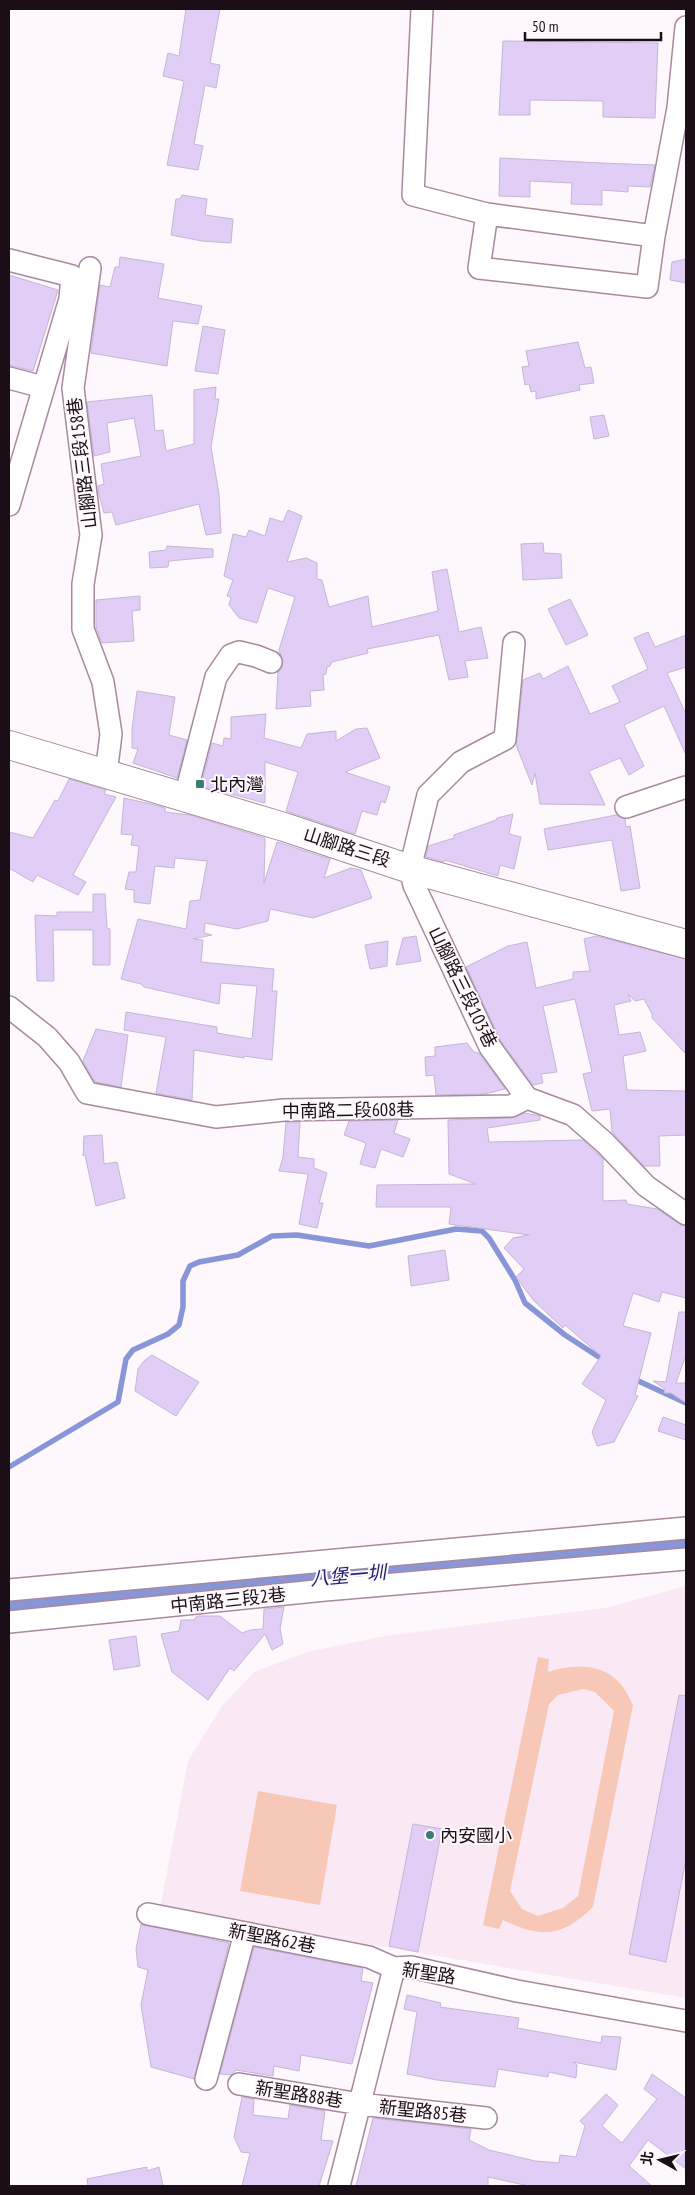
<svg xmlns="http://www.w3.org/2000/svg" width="695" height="2195" viewBox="0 0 695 2195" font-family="'PT Sans Narrow','Noto Sans TC',sans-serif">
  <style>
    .built { fill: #fae9f5 }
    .green { fill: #f7c7b7; fill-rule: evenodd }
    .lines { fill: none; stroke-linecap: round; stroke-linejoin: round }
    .stream { stroke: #8895d7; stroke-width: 5.5 }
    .canal { stroke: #8895d7; stroke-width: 19 }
    .building { fill: #e0cef7; stroke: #c5b6d7 }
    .minor-casing { stroke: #a8899f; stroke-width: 24 }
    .major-casing { stroke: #a8899f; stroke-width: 30 }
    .minor { stroke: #fff; stroke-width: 21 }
    .major { stroke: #fff; stroke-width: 28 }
    .poi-dot { fill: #387d73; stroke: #fef7fb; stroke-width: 2 }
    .labels { text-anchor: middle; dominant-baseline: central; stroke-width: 4; stroke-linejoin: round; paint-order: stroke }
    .street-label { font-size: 18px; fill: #1a0f17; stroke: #fef7fb }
    .poi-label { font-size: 18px; fill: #1a0f17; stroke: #fef7fb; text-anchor: start }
    .water-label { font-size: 19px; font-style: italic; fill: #222471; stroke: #fef7fb }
  </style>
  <rect width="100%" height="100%" fill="#fef7fb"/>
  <path class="built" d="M686 1586V1998L160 1909 188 1761 222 1706 254 1672 307 1652 385 1636 605 1608Z"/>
  <path class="green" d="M538 1657 549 1659 548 1672C568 1665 595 1663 613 1677 623 1684 628 1695 633 1705L593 1907C562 1937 542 1939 503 1920L499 1929 483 1925ZM583 1689 595 1692 614 1711 578 1896 563 1908 538 1916 522 1909 510 1891 549 1704 558 1695Z
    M258 1791 337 1805 320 1905 240 1891Z"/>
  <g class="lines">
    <path class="stream" d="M634 1379 686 1403
      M9 1467 118 1402 126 1359 133 1350 168 1334 179 1325 183 1307V1281L190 1266 199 1262 238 1255 272 1236 297 1235 369 1246 456 1229 482 1231 489 1238 515 1280 525 1303 565 1335 605 1361"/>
    <path class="canal" d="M9 1605 686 1545"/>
  </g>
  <path class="building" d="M186 9H220L210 63 220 65 216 88 205 85 194 144 203 146 198 170 167 165 184 81 163 76 168 53 179 56Z
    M503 41 658 43 655 118 603 117V101L530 100V115H499Z
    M500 158 602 163 655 165 650 187 628 186V192L602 190V205L571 204 572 183 530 181V197L499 196Z
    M182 195 207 199 205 215 233 219 231 243 202 241 171 235 176 199H180Z
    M120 257 164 264 158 298 202 306 198 324 173 321 167 366 91 353 100 285 110 287 115 267H119Z
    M686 259V283L670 280 672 262Z
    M9 275 58 290 33 371 9 365Z
    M203 326 225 330 218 374 195 371Z
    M578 342 585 368 591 367 594 383 579 385 580 390 536 399V391L531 392 529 384 525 385 522 367 529 366 526 351Z
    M216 387 215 399H219L211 447 219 494 221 533 206 535 199 504 116 525 112 512 104 513 98 491V486L104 484 101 464 141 456 134 418 107 423 110 452 94 456 87 402 152 395 155 431 163 430 166 451 194 444V390Z
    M604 415 609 436 594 439 590 417Z
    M288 510 302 516 287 562 306 558 317 563V579L322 580 329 607 368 596 372 627 438 611 432 572 447 569 459 632 481 627 488 658 465 661 468 677 449 680 439 635 367 649 368 653 332 662 330 666 327 667 326 674 323 675 324 690 310 691 311 706 276 709 278 672 282 667 283 661 279 650 295 597 268 588 257 623 239 618 229 605 231 597 227 596 233 580 224 576 233 534 246 537 249 530 265 536 270 518 283 522Z
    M543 543 544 553 561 554 562 578 523 580 521 544Z
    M167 546 213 549V557L169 561 168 567 150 568 149 552 166 550Z
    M140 596V610L132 611 134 641 102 643 96 627V600Z
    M570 599 588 635 566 645 548 609Z
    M648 632 655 647 686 635V667L667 673 686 714V755L664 706 624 725 644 766 629 775 620 758 589 771 605 805 540 804 535 773 532 785 516 745 523 680 540 673 543 679 568 666 590 714 620 702 612 686 648 669 634 638Z
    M137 691 175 697 169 735 187 740 177 778 133 763 138 749 132 748V729Z
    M266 714 264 738 301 748 307 734 336 731V741L356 729 367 728 380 758 345 772 390 787 385 803 381 801 377 815 362 811 355 834 286 811 298 772 265 762V803L201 786 212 743 223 746 224 738 231 739V717Z
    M69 779 106 790 104 794 116 797 73 875 86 882 78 895 37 875 33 882 9 868V832L33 838 55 800 58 801Z
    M124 798 155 805 165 808V812L190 815 265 838 264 883 277 842 330 859 324 878 351 868 361 870 372 898 313 918 270 909 268 921 237 929 205 923 204 933 212 935 193 939 203 940 201 962 274 969 272 991H277L272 1060 244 1056V1058L194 1050 192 1100 156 1093 166 1037 124 1030 126 1012 217 1027V1033L252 1039 257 986 221 983 219 1004 144 987 141 984 121 979 138 919 186 929 190 901 200 900 207 861 175 858 174 868 155 866 150 904 134 902V890L125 889 129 872H136L139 846 131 845 133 835 121 834Z
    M513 814 509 834 521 837 514 869 500 865 498 876 445 860 444 862 426 857 428 846 454 838V835L496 820 497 818Z
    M616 815 625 819 626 827 630 826 640 888 621 891 612 840 548 850 544 829Z
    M93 894H105L107 928 110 929V965H93V930H53L54 981H37L35 915 57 916V912H93Z
    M416 936 421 961 396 965 403 938Z
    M596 936 686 959V1054L652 1018V1014L644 999 635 1001 628 994 631 1001 614 1005 619 1035 640 1032 646 1051 623 1056 627 1090 686 1091V1135L659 1136 660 1166H644L612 1132 610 1109 592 1111 583 1074 592 1072 575 999 543 1006 557 1072 541 1074 543 1083 533 1085 501 1041 466 967 508 946 527 942 536 988 573 979V972L590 971 584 939Z
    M388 941 387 966 370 969 365 945Z
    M96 1029 128 1035 121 1087 95 1082 83 1061Z
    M467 1043 474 1052 479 1053 505 1089 485 1094 436 1095 434 1075 426 1076 425 1057 435 1056V1047Z
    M525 1113 540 1116V1120L487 1128 489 1142 583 1140 603 1159V1201L626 1200 627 1204 657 1209 679 1224 686 1226V1298L662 1292 659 1302 633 1293 623 1326 651 1333 635 1395 638 1396 614 1442 597 1446 592 1432 606 1400 582 1384 601 1356 565 1325 563 1328 534 1301 516 1277 524 1269 504 1248 513 1238 529 1235 449 1224 451 1207H376L377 1185 476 1184 449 1174 448 1120 511 1118Z
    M398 1120 394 1133 410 1139 403 1157 381 1149 375 1168 360 1164 366 1143 344 1135 349 1121Z
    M286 1122H300L298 1157 314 1159V1168L327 1173 319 1203H323L317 1228 299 1224 308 1174 279 1171 283 1157Z
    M102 1135 104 1164 117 1162 125 1198 96 1206 85 1155 83 1156 84 1136Z
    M445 1250 449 1280 411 1286 408 1256Z
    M679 1312H686V1355L676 1383H686V1403L671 1393H664L665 1389 653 1381 666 1382Z
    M152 1355 199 1382 176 1416 135 1391 138 1369 144 1361Z
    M663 1417 686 1425V1440L658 1431Z
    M284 1607 280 1629 283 1644 272 1650 265 1634 234 1671 230 1668 208 1700 172 1672 161 1634 179 1631 181 1620H194L197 1616H220L242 1633 250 1630 263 1629 264 1609Z
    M136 1636 140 1666 114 1670 109 1640Z
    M679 1695 686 1696V1859L666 1962 629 1954Z
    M413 1824 442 1829 418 1952 389 1946Z
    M141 1924 229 1943 194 2079 151 2067 141 2005 148 1970 138 1967 136 1949Z
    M254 1947 363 1968 361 1981 373 1983 352 2064 301 2055 299 2071 274 2066 273 2076 236 2070 231 2075 220 2074Z
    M407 1995 441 2003 440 2007 519 2018 517 2028 601 2043 602 2036 621 2037 616 2070 573 2062 577 2065 576 2078 549 2072 548 2077 498 2069 495 2087 437 2080 407 2074 417 2012 404 2009Z
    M652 2074 686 2098V2169L648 2140 629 2166 652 2186H529L488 2177V2186H356L373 2118 471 2129 469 2140 489 2150 535 2161 559 2163 560 2155 576 2157 585 2126 580 2121 606 2094 618 2105 602 2126 622 2143 657 2099 644 2089Z
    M242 2097 254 2099 253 2115 288 2119 290 2105 325 2111 321 2140 333 2141 319 2186H242L250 2153 241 2152 234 2137Z
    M147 2167V2171L159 2167 163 2186H88L87 2179Z"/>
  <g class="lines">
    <g class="minor-casing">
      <path id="minor" d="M422 9 413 195 487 214 479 268 647 287 654 236 678 108 686 27
        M487 214 654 236
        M9 260 72 276 70 299 9 505
        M90 268 73 388 91 535 83 584V629L103 682 111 734 106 774
        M9 378 43 387
        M514 643 505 739 461 762 428 795 410 869 414 885 490 1047 527 1098
        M185 797 216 677 231 655 239 652 256 656 271 662
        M626 807 686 787
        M9 1007 47 1037 69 1062 87 1093 216 1117 284 1110 511 1106 527 1098 573 1115 605 1143 646 1186 686 1214
        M9 1590 686 1528
        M9 1622 325 1590 686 1559
        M148 1914 369 1957 394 1968
        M206 2079 245 1933
        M239 2084 360 2104 486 2118
        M339 2186 394 1968 411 1967 517 1991 686 2021"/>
    </g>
    <g class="major-casing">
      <path id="major" d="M9 745 284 827 410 869 686 944"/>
    </g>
    <use href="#minor" class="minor"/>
    <use href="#major" class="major"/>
  </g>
  <g class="poi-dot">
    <rect x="195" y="779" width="10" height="10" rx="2.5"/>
    <circle cx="430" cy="1835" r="5"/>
  </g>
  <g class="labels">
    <g class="street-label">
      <text transform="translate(82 463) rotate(-97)">山腳路三段158巷</text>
      <text transform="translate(347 847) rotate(18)">山腳路三段</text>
      <text transform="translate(463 987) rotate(64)">山腳路三段103巷</text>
      <text transform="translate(348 1110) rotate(-1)">中南路二段608巷</text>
      <text transform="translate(228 1600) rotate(-6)">中南路三段2巷</text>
      <text transform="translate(272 1938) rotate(11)">新聖路62巷</text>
      <text transform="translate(429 1973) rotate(9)">新聖路</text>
      <text transform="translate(299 2094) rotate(9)">新聖路88巷</text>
      <text transform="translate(423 2111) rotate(6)">新聖路85巷</text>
    </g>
    <g class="poi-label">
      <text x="210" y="784">北內灣</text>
      <text x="440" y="1835">內安國小</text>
    </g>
    <g class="water-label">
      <text transform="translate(348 1575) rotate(-5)">八堡一圳</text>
    </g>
  </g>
  <rect width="695" height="2195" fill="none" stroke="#1a0f17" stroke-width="20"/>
  <g transform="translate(660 2160) rotate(278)" stroke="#fef7fb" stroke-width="4" paint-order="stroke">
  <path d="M0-4L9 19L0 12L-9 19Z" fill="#1a0f17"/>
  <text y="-8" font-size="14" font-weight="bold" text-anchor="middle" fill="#1a0f17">北</text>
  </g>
  <path d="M525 32v8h136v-8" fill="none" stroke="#1a0f17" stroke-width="2.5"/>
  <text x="532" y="32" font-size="15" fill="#1a0f17" stroke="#fef7fb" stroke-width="4" paint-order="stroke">50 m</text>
</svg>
